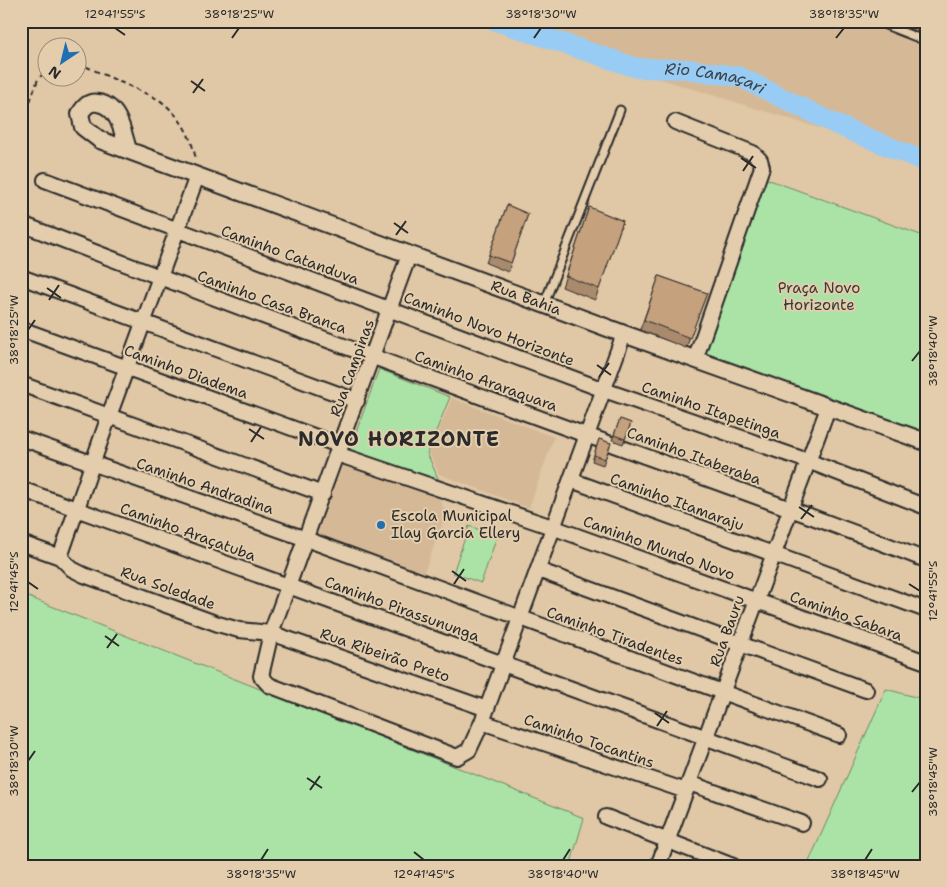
<svg xmlns="http://www.w3.org/2000/svg" width="947" height="887" viewBox="0 0 947 887" font-family="'Shantell Sans',sans-serif">
  <style>
    .built { fill: #d5b997 }
    .green { fill: #abe3a6; stroke: #6b8768 }
    .lines { fill: none; stroke-linecap: round; stroke-linejoin: round }
    .river { stroke: #98ccf5; stroke-width: 20 }
    .service-casing { stroke: #2b2b2b; stroke-width: 11 }
    .minor-casing { stroke: #2b2b2b; stroke-width: 18 }
    .tertiary-casing { stroke: #2b2b2b; stroke-width: 20 }
    .path { stroke: #2b2b2b; stroke-width: 2; stroke-dasharray: 5 4; stroke-linecap: butt }
    .service { stroke: #e3cdac; stroke-width: 7 }
    .minor { stroke: #e3cdac; stroke-width: 14 }
    .tertiary { stroke: #e3cdac; stroke-width: 16 }
    .wall { fill: #a98a6c; stroke: #2b2b2b }
    .building { fill: #c5a17e; stroke: #2b2b2b }
    .ticks { fill: none; stroke: #2b2b2b; stroke-width: 2 }
    .poi-dot { fill: #1f6fb2; stroke: #e3cdac; stroke-width: 2 }
    .labels { text-anchor: middle; dominant-baseline: central; stroke-width: 4; stroke-linejoin: round; paint-order: stroke }
    .street-label { font-size: 15px; fill: #2b2b2b; stroke: #e3cdac }
    .park-label { font-size: 15px; fill: #383d37; stroke: #e3cdac }
    .poi-label { font-size: 15px; fill: #2b2b2b; stroke: #e3cdac; text-anchor: start }
    .water-label { font-size: 16px; font-style: italic; fill: #3b4349; stroke: #e3cdac }
    .district-label { font-size: 20px; font-weight: bold; letter-spacing: 1px; fill: #2b2b2b; stroke: #e3cdac }
    .neatline { fill: none; stroke: #2b2b2b; stroke-width: 2 }
    .ticks-label { font-size: 12px; text-anchor: middle; fill: #2b2b2b }
  </style>
  <rect width="100%" height="100%" fill="#e0c7a5"/>
  <filter id="ink" filterUnits="userSpaceOnUse"><feTurbulence type="fractalNoise" baseFrequency=".02" numOctaves="2"/><feDisplacementMap in="SourceGraphic" scale="10" xChannelSelector="R" yChannelSelector="G"/><feConvolveMatrix kernelMatrix="1 2 1 2 8 2 1 2 1" color-interpolation-filters="sRGB"/></filter>
  <g filter="url(#ink)">
    <path class="built" d="M473 21H926V161Z
      M452 398 554 437 529 508 439 474 429 453Z
      M345 459 438 495 446 514 423 575 316 537Z"/>
    <path class="green" d="M753 174 926 237V434L693 351Z
      M379 369 450 397 427 453 440 483 350 449Z
      M469 526 497 536 481 583 453 573Z
      M21 594 584 818 570 866H21Z
      M886 689 926 700V866H807Z"/>
    <g class="lines">
      <path class="river" id="s1" d="M496 21 637 68 687 69 740 77 837 125 926 162"/>
      <g class="service-casing">
        <path id="service" d="M875 21 926 41
          M544 304 620 110"/>
      </g>
      <g class="minor-casing">
        <path id="minor" d="M675 122 753 153 760 160 762 167 695 360
          M45 180 604 390 808 461 926 507
          M27 226C212 298 399 367 586 435 700 476 813 516 926 560
          M409 255 271 633 261 676 269 685 457 757 469 750 482 722 624 334
          M21 277 357 401
          M21 329 341 446
          M21 384 323 494
          M21 438 306 539 839 735
          M337 454 552 527 926 662
          M571 480 926 610
          M21 489 820 779
          M21 543 60 557 72 569 84 575 218 624 239 630 271 633 487 709
          M60 557 109 416 197 176
          M538 570 866 690
          M482 722 686 791
          M689 783 802 823
          M606 817 733 866
          M658 866 828 408"/>
      </g>
      <g class="tertiary-casing">
        <g id="tertiary">
          <path id="s2" d="M128 150C123 133 119 106 98 103 89 101 84 107 80 114L83 127 100 140 624 334 926 442"/>
        </g>
      </g>
      <path class="path" d="M78 63 158 99C179 114 191 134 196 160
        M21 127 38 79 48 69"/>
      <use href="#service" class="service"/>
      <use href="#minor" class="minor"/>
      <use href="#tertiary" class="tertiary"/>
    </g>
    <path class="wall" d="M891 21H926V35Z
      M507 205 528 214 508 272 486 263Z
      M589 207 623 221 595 300 562 287Z
      M659 276 707 293 686 348 640 330Z
      M620 419 631 423 623 444 612 440Z
      M599 439 611 443 603 465 592 461Z"/>
    <path class="building" d="M915 21H926V26Z
      M507 205 528 214 511 263 489 255Z
      M589 207 623 221 599 289 566 276Z
      M659 276 707 293 690 338 644 320Z
      M620 419 631 423 625 439 614 435Z
      M599 439 611 443 605 459 594 455Z"/>
  </g>
  <path class="ticks" d="M115 28 125 35M232 38 239 28M534 38 541 28M836 38 844 28M191 81 205 91M193 93 203 79M741 158 756 168M743 171 753 156M394 223 408 233M396 235 406 221M47 288 61 298M49 300 59 285M28 330 35 320M912 361 920 351M597 365 611 375M599 377 609 363M249 429 264 439M251 442 261 427M799 507 814 517M801 519 812 505M452 571 466 581M28 582 38 589M454 584 464 569M909 584 920 591M105 636 119 646M107 648 117 634M655 713 669 723M657 726 667 711M28 761 35 751M307 778 322 788M310 790 320 776M912 792 920 782M414 852 424 860M261 860 268 849M563 860 570 849M865 860 872 849"/>
  <circle class="poi-dot" cx="381" cy="525" r="5"/>
  <g class="labels">
    <g class="street-label">
      <text transform="translate(290 255) rotate(20)">Caminho Catanduva</text>
      <text stroke="none"><textPath href="#s2" startOffset="571">Rua Bahia</textPath></text>
      <text transform="translate(272 302) rotate(20)">Caminho Casa Branca</text>
      <text transform="translate(489 329) rotate(21)">Caminho Novo Horizonte</text>
      <text transform="translate(352 368) rotate(-70)">Rua Campinas</text>
      <text transform="translate(186 372) rotate(20)">Caminho Diadema</text>
      <text transform="translate(486 381) rotate(20)">Caminho Araraquara</text>
      <text transform="translate(711 410) rotate(19)">Caminho Itapetinga</text>
      <text transform="translate(694 456) rotate(20)">Caminho Itaberaba</text>
      <text transform="translate(205 486) rotate(19)">Caminho Andradina</text>
      <text transform="translate(677 502) rotate(20)">Caminho Itamaraju</text>
      <text transform="translate(188 532) rotate(20)">Caminho Araçatuba</text>
      <text transform="translate(659 548) rotate(20)">Caminho Mundo Novo</text>
      <text transform="translate(168 588) rotate(20)">Rua Soledade</text>
      <text transform="translate(402 609) rotate(20)">Caminho Pirassununga</text>
      <text transform="translate(846 616) rotate(20)">Caminho Sabara</text>
      <text transform="translate(727 631) rotate(-70)">Rua Bauru</text>
      <text transform="translate(615 636) rotate(20)">Caminho Tiradentes</text>
      <text transform="translate(385 655) rotate(19)">Rua Ribeirão Preto</text>
      <text transform="translate(589 741) rotate(19)">Caminho Tocantins</text>
    </g>
    <g class="park-label">
      <text x="819" y="288">Praça Novo<tspan x="819" dy="17">Horizonte</tspan></text>
    </g>
    <g class="poi-label">
      <text x="391" y="516">Escola Municipal<tspan x="391" dy="17">Ilay Garcia Ellery</tspan></text>
    </g>
    <g class="water-label">
      <text stroke="none"><textPath href="#s1" startOffset="228">Rio Camaçari</textPath></text>
    </g>
    <g class="district-label">
      <text x="399" y="439">NOVO HORIZONTE</text>
    </g>
  </g>
  <rect width="947" height="887" fill="none" stroke="#e3cdac" stroke-width="55"/>
  <g transform="translate(62 62) rotate(215)"><circle r="24" fill="#e3cdac" stroke="#998c78"/>
  <path d="M0-4L9 19L0 12L-9 19Z" fill="#1f6fb2"/>
  <text y="-8" font-size="14" font-weight="bold" text-anchor="middle" fill="#2b2b2b">N</text>
  </g>
  <rect x="28" y="28" width="892" height="832" class="neatline"/>
  <g class="ticks-label">
    <text x="115" y="18">12°41'55"S</text>
    <text x="239" y="18">38°18'25"W</text>
    <text x="541" y="18">38°18'30"W</text>
    <text x="844" y="18">38°18'35"W</text>
    <text transform="translate(14 330) rotate(-90)" y="4">38°18'25"W</text>
    <text transform="translate(933 351) rotate(-90)" y="4">38°18'40"W</text>
    <text transform="translate(14 582) rotate(-90)" y="4">12°41'45"S</text>
    <text transform="translate(933 591) rotate(-90)" y="4">12°41'55"S</text>
    <text transform="translate(14 761) rotate(-90)" y="4">38°18'30"W</text>
    <text transform="translate(933 782) rotate(-90)" y="4">38°18'45"W</text>
    <text x="261" y="878">38°18'35"W</text>
    <text x="424" y="878">12°41'45"S</text>
    <text x="563" y="878">38°18'40"W</text>
    <text x="865" y="878">38°18'45"W</text>
  </g>
</svg>
